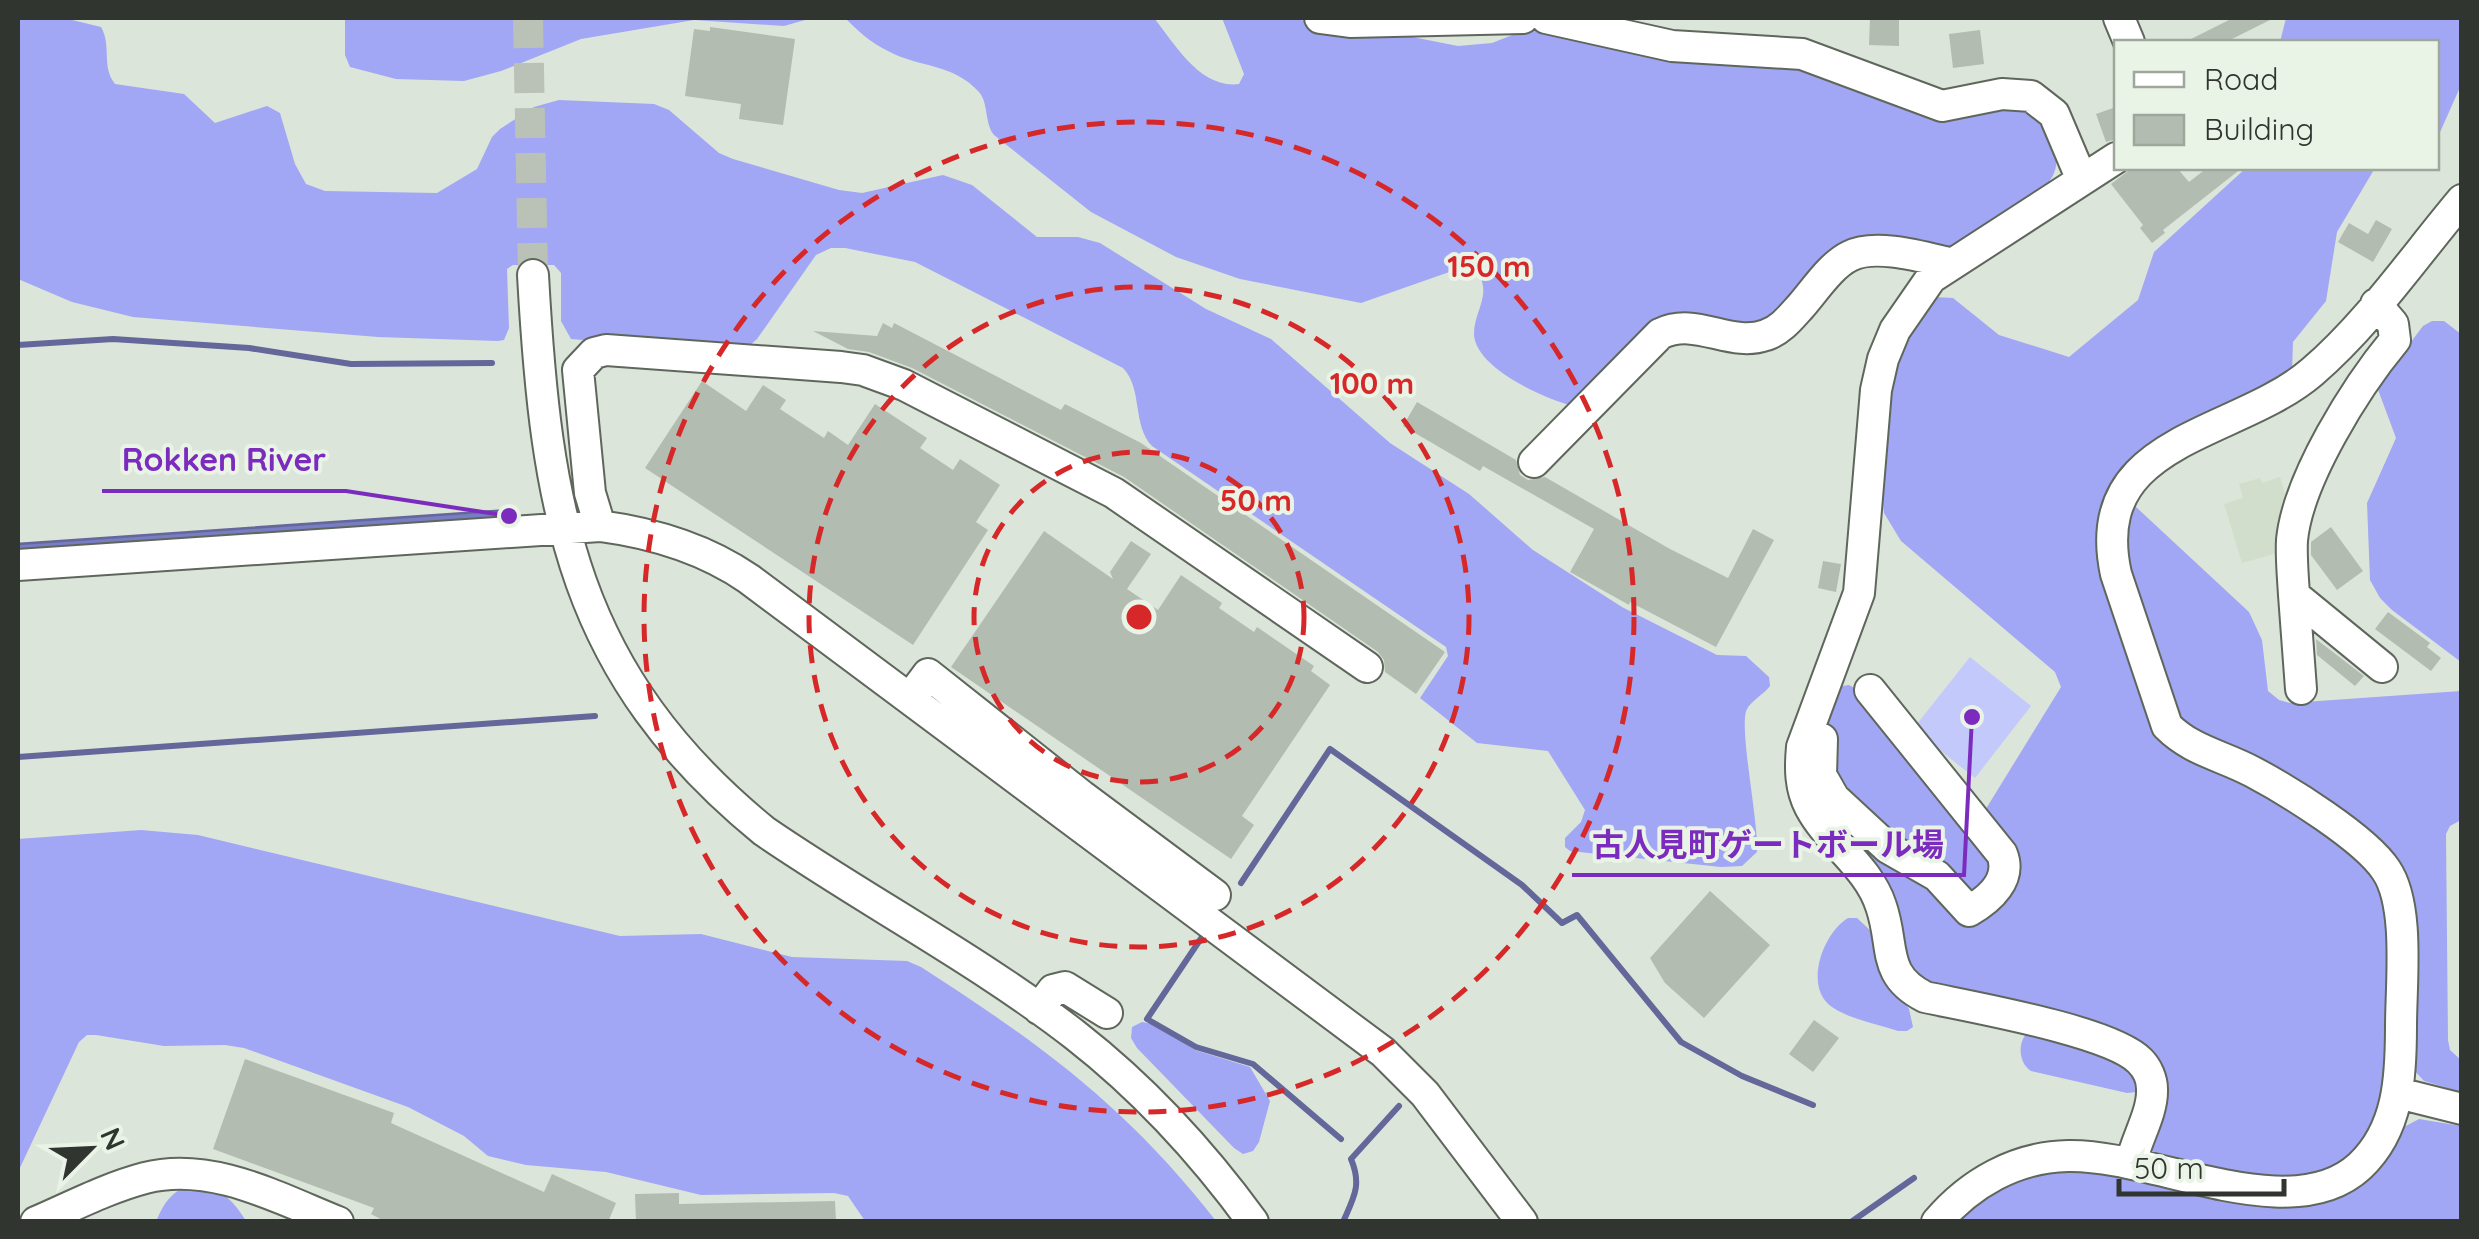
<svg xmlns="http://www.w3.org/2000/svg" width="2479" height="1239" viewBox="0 0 2479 1239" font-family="Quicksand,'Noto Sans JP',sans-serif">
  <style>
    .built { fill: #d0decb }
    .green { fill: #c4c9fb }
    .forest { fill: #a1a7f4 }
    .water { fill: #787dc6; stroke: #636799; stroke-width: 2.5 }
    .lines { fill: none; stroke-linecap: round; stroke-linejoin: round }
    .stream { stroke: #636799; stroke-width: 6 }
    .building { fill: #b3bcb0 }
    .minor-tunnel { stroke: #bac2b7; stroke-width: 30; stroke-dasharray: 30 15; stroke-linecap: butt }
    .minor-casing { stroke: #5f675d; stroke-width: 34 }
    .minor { stroke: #fff; stroke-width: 30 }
    .ring { fill: none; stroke: #d62828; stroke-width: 5; stroke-dasharray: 18 12 }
    .centre { fill: #d62828; stroke: #e9f3e6; stroke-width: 5 }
    .ring-label { font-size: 30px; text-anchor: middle; font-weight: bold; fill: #d62828; stroke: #e9f3e6; stroke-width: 8; stroke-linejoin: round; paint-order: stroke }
    .leader { fill: none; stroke: #7b2cbf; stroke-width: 4 }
    .callout-dot { fill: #7b2cbf; stroke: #e9f3e6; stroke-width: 4 }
    .callout-label { font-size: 32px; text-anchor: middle; font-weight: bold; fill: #7b2cbf; stroke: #e9f3e6; stroke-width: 8; stroke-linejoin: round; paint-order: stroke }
  </style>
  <rect width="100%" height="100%" fill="#dce5d9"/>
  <path class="built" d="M2280 477 2288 504 2281 552 2242 563 2224 504 2243 498 2239 484 2260 478 2262 483Z"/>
  <path class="green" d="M1970 657 2031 706 1975 778 1913 729Z"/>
  <path class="forest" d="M18 18H64L101 27C112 46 101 66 115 84L184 94 215 123 267 106 280 113 295 164 306 184 325 191 437 193 477 169 492 137 500 129 534 107 559 100 654 104 669 110 719 153 733 159 839 190 862 193 943 175 972 185 1037 237H1078L1100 243 1206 309 1271 339 1390 443 1469 494 1533 550 1622 607 1717 655 1746 656 1769 677 1770 686C1763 695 1752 700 1747 709 1738 725 1759 822 1757 852L1742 866 1721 867 1570 851 1565 847V838L1581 822 1585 810 1548 751 1477 743 1420 698 1448 656 1446 647 1152 446C1132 425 1143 389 1123 368L915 262 845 248H831L816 255 757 339 749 346 728 353 571 339 561 321V273L554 265H513L507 269 509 328 504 340 498 341 378 337 133 317 72 302 18 279Z
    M345 18H812L784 26 694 20 581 39 501 71 464 81 396 79 350 67 345 55Z
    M845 18H1154C1175 44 1200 89 1239 84L1244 74 1222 18H1296L1327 30 1392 33 1458 46 1492 43 1520 32 1542 28 1769 60 2019 105C2046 125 2075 162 2041 190L1947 249 1860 245 1764 329 1687 320 1573 406C1545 399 1475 368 1474 334 1474 311 1492 295 1478 273L1455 270 1361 303 1240 279 1176 257 1091 212 994 135C984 122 989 104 979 92 953 63 919 68 888 51 871 43 858 31 845 18Z
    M2286 18H2461V85L2437 139 2436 42H2280Z
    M2246 168H2375L2337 232 2326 301 2293 342 2292 372 2157 442 2099 526V552L2147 706 2248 782 2361 858 2378 878 2389 928 2386 1092 2365 1145 2321 1177 2265 1180 2163 1158 2153 1153 2148 1143 2157 1070 1916 983 1829 819 1824 749 1835 687 1849 685 1867 695 1984 812 2061 687 2055 672 1901 541 1884 513 1882 496 1889 392 1896 363 1907 336 1935 297 1953 298 1999 335 2069 357 2138 300 2154 252Z
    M2432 321H2444L2461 334V662L2392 610 2380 598 2370 580 2367 503 2396 438 2377 387 2423 326Z
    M2136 507 2249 612 2262 640 2268 691 2279 700 2290 703 2461 691V820L2450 826 2446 834 2448 1040 2450 1050 2461 1060V1092L2424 1081 2415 1071 2410 896 2213 742 2177 720 2122 550 2129 509Z
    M141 830 198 835 620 936 701 934 792 957 907 961 921 967C1041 1044 1128 1108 1216 1221H865L848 1196 834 1193 701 1195 606 1172 526 1165 488 1156 464 1136 408 1107 244 1048 225 1045 164 1046 96 1035H87L79 1042 18 1172V839Z
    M1848 918H1857L1872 932 1893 984 1909 1009 1913 1027 1907 1031H1898C1878 1024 1849 1019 1832 1007 1803 987 1823 933 1848 918Z
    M1142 1022 1153 1024 1195 1050 1250 1067 1270 1101 1259 1142 1253 1151 1243 1154 1234 1148 1137 1048 1131 1038 1132 1027Z
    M2029 1031 2124 1059 2142 1086 2136 1092 2127 1093 2031 1071C2018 1063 2017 1041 2029 1031Z
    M2419 1119 2461 1126V1221L1953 1222 1964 1208 2013 1179 2068 1167 2261 1203Z
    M192 1184C219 1187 232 1198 246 1221L156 1222C164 1202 172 1191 192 1184Z"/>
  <path class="water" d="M508 510 510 523 18 556V544Z"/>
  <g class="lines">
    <path class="stream" d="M18 345 113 339 249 348 351 364 492 363
      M18 757 595 716
      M1241 883 1330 749 1522 885 1562 923 1577 915 1681 1042 1742 1076 1813 1105
      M1206 931 1147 1019 1196 1047 1253 1064 1341 1139
      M1343 1222C1354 1197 1362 1185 1351 1159L1399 1106
      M1851 1222 1914 1178"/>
  </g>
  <path class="building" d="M1870 18H1899V46L1869 45Z
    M2233 18H2274L2226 42H2185Z
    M710 27 795 39 783 125 739 119 741 104 685 96 694 29 710 31Z
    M1980 30 1984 64 1953 68 1949 34Z
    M2116 107V139L2106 142 2096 114Z
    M2132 168H2177L2189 182 2207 168H2242L2163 230 2165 233 2152 243 2140 228 2143 225 2111 184Z
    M2376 220 2392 229 2373 262 2338 242 2349 223 2368 234Z
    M883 323 892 328 894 323 1061 410 1065 404 1141 443 1445 652 1416 694 1385 672 1384 660 1378 652 1124 477 912 368 869 352 848 349 813 331 877 336Z
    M702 381 746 411 763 385 786 400 780 409 824 438 828 431 848 445 875 404 927 438 920 448 953 470 960 459 1000 485 976 522 988 530 913 645 645 468Z
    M1417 402 1516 460 1520 475 1528 480 1545 477 1670 549 1728 578 1753 529 1774 540 1716 647 1630 602 1629 605 1570 572 1594 529 1483 466 1480 471 1403 426Z
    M2331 527 2363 571 2337 590 2311 555V542Z
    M1044 531 1113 579 1110 572 1131 541 1151 554 1127 589 1158 610 1181 575 1222 603 1219 608 1254 632 1257 627 1314 666 1311 671 1330 685 1242 816 1254 825 1231 859 951 667Z
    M1823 561 1841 564 1836 592 1818 588Z
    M2388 612 2430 643 2427 647 2441 658 2431 671 2375 629Z
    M2316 639 2364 676 2355 686 2317 655Z
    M1710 891 1770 945 1704 1018 1665 983 1650 958Z
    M1814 1020 1839 1038 1813 1072 1789 1054Z
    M245 1059 394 1113 391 1123 544 1192 552 1174 616 1203 608 1222H386L371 1214 374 1208 213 1149Z
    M679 1193V1204L835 1201 836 1222H636L635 1194Z"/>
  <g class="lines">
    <path class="minor-tunnel" d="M528 18 533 275"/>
    <g class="minor-casing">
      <path id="minor" d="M1320 18 1350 22 1523 18
        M1546 18 1672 46 1802 54 1942 106 2002 94 2031 96 2054 114 2082 180
        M2119 18 2129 42
        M2116 158 1931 278 1895 330 1883 359 1876 390 1859 593 1802 747C1800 768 1800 788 1810 807 1829 843 1868 866 1881 906 1895 946 1881 975 1925 997 1971 1007 2111 1031 2140 1061 2147 1068 2152 1079 2152 1089 2153 1113 2136 1139 2131 1163
        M533 275C546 511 572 674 764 831 866 901 977 959 1075 1035 1143 1088 1202 1152 1253 1222
        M2376 304 2393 324 2395 340C2356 387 2298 479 2292 540 2291 558 2293 577 2294 595L2382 667
        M1534 462 1660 334C1696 316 1730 348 1766 335 1781 330 1791 317 1801 306 1815 290 1831 265 1850 256 1875 243 1923 257 1949 263
        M600 526 590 493 578 370 594 353 606 350 841 367 863 370 904 385 1114 493 1367 667
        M18 565 600 526C653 533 704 548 749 579L1383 1052 1425 1094 1522 1222
        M2294 595 2301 689
        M910 698 928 674 1082 796 1215 895
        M1822 739 1821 775 1834 798 1888 848 1937 876 1969 911C1990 899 2012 879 2002 854L1870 690
        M1039 1009 1053 990 1065 987 1107 1013
        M2398 1093 2462 1109
        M36 1222C71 1207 107 1188 145 1178 211 1161 278 1198 338 1222
        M1937 1222C1970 1183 2016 1157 2068 1156 2154 1154 2291 1230 2360 1166 2399 1129 2401 1077 2401 1026 2401 983 2410 905 2386 870 2365 838 2287 790 2253 772 2221 755 2192 751 2167 726L2116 574C2086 437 2235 438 2312 372 2369 323 2414 257 2462 200"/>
    </g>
    <use href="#minor" class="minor"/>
  </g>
  <g class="ring">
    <circle cx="1139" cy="617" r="165"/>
    <circle cx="1139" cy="617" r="330"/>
    <circle cx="1139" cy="617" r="495"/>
  </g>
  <circle cx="1139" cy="617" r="15" class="centre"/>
  <g class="ring-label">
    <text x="1489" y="277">150 m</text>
    <text x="1372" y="394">100 m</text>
    <text x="1256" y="511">50 m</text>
  </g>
  <path class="leader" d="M509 516L346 491H102M1972 717L1964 875H1572"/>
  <g class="callout-dot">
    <circle cx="509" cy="516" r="10"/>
    <circle cx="1972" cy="717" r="10"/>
  </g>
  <g class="callout-label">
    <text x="224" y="471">Rokken River</text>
    <text x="1768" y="856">古人見町ゲートボール場</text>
  </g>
  <rect width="2479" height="1239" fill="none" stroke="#313530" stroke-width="40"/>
  <rect x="2114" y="40" width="325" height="130" fill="#e9f3e6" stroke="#9fa79d" stroke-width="2.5"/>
  <rect x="2134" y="72" width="50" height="15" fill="#ffffff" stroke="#9fa79d" stroke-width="2.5"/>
  <text x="2204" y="90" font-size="30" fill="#313530">Road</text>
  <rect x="2134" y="115" width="50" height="30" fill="#b3bcb0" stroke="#9fa79d" stroke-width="2.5"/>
  <text x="2204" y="140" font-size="30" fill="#313530">Building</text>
  <g transform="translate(90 1149) rotate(66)" stroke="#e9f3e6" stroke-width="8" paint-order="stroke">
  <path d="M0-8L18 38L0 25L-18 38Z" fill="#313530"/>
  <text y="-15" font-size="28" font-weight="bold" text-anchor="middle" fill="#313530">N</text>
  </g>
  <path d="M2119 1179v15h165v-15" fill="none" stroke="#313530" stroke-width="5"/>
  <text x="2134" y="1179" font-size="30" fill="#313530" stroke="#e9f3e6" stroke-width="8" paint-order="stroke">50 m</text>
</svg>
